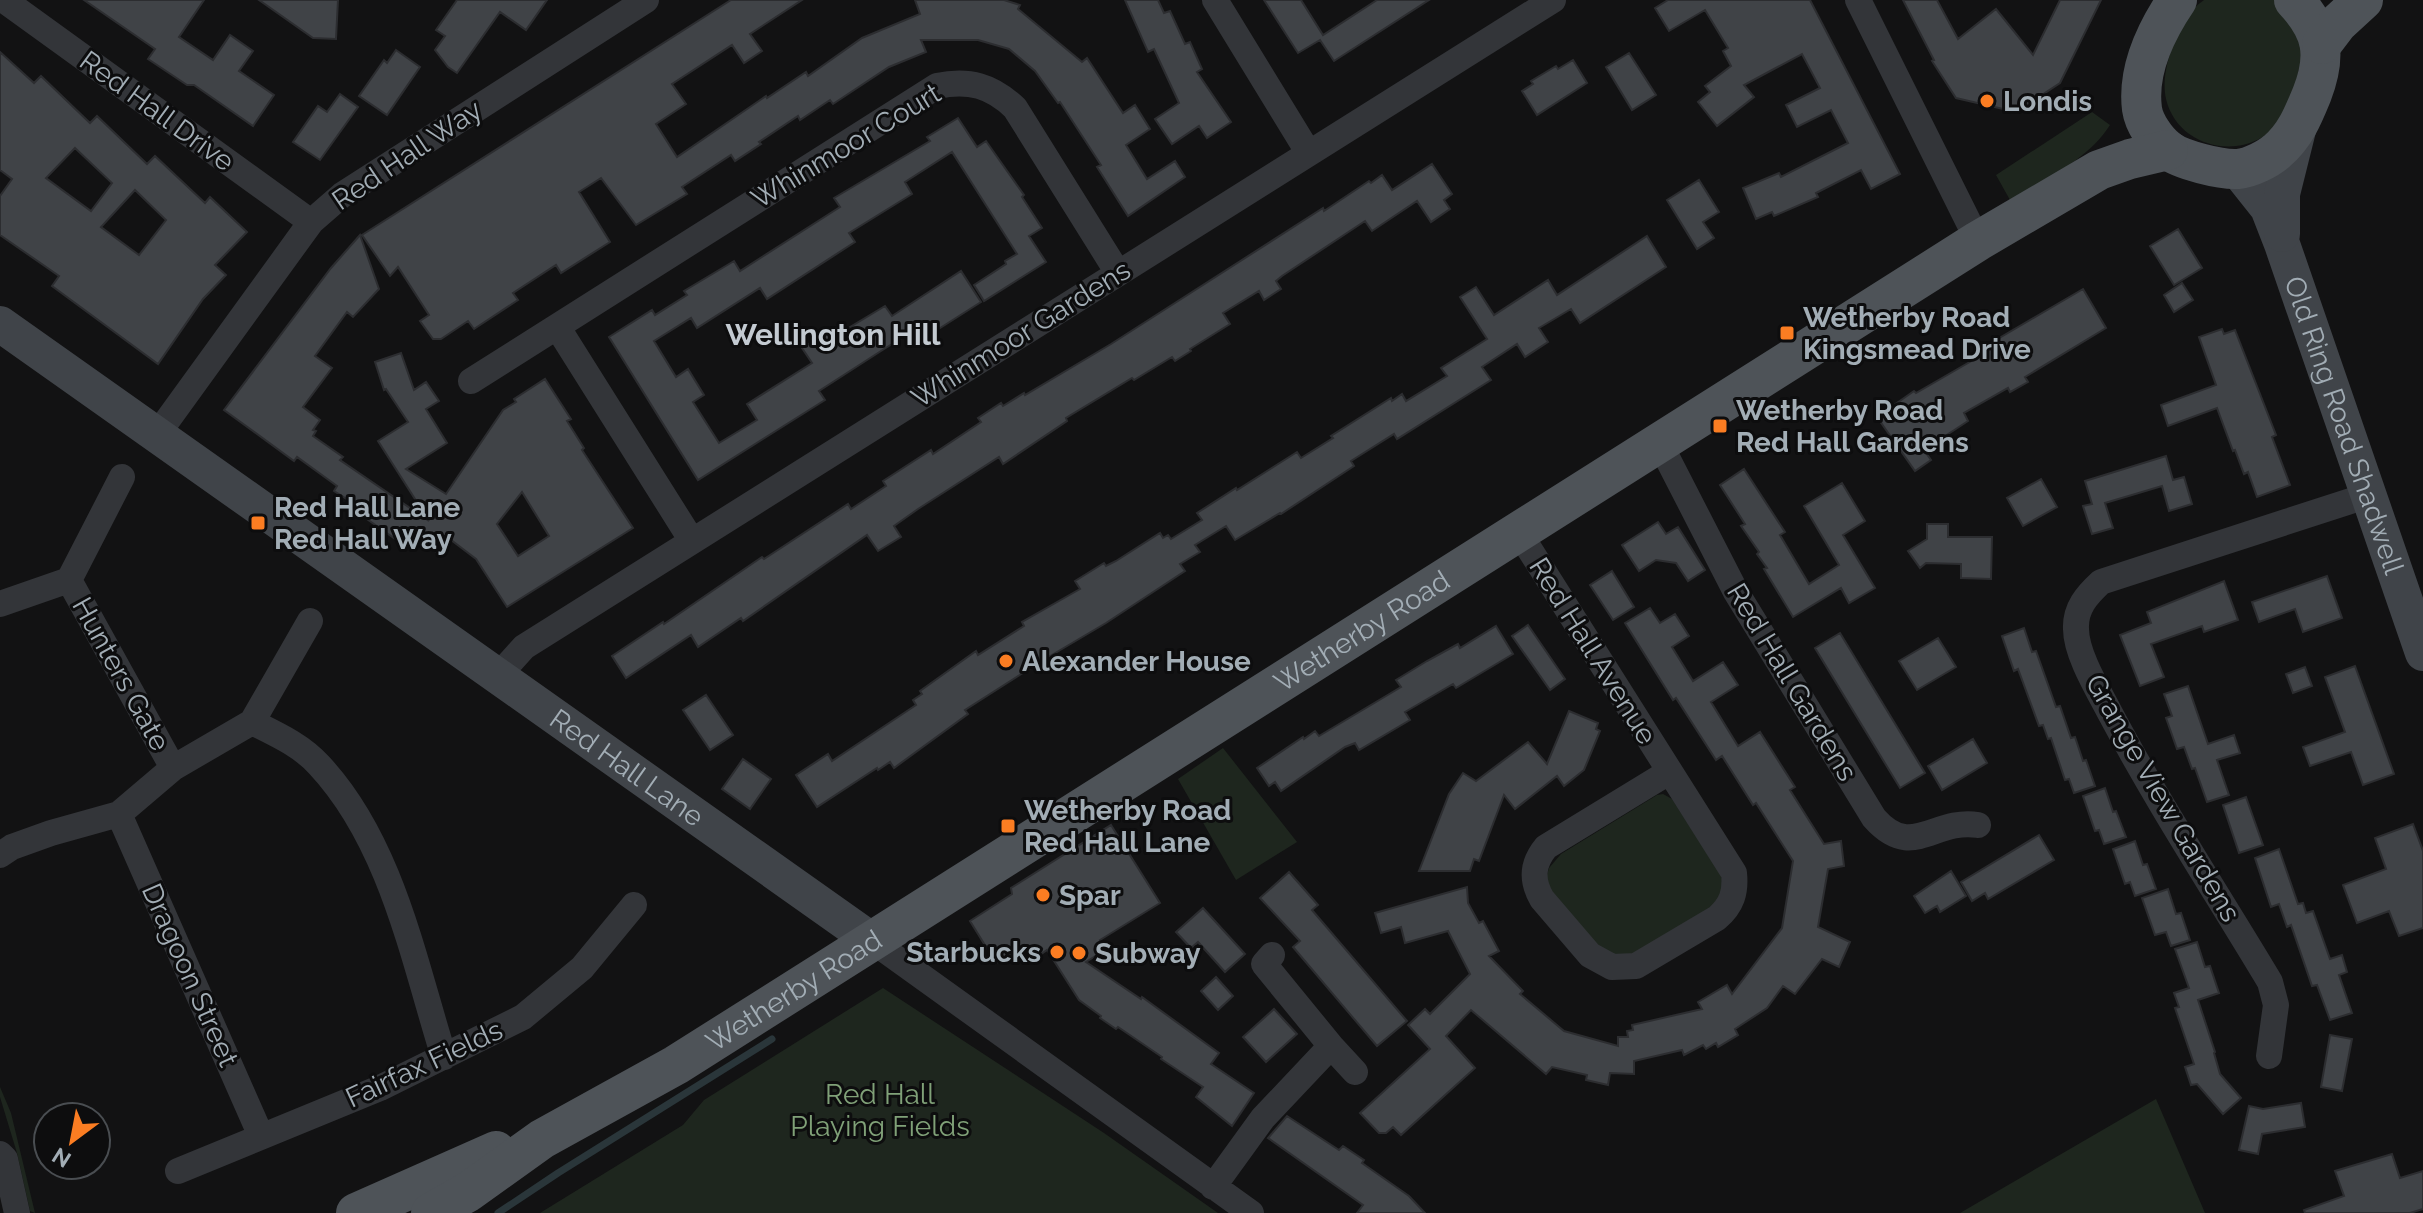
<svg xmlns="http://www.w3.org/2000/svg" width="2423" height="1213" viewBox="0 0 2423 1213" font-family="Raleway,sans-serif">
  <style>
    .green { fill: #1e261e }
    .lines { fill: none; stroke-linecap: round; stroke-linejoin: round }
    .stream { stroke: #2a363a; stroke-width: 7 }
    .building { fill: #404347; stroke: #2c2d30; stroke-width: 2; fill-rule: evenodd }
    .street { stroke: #333539; stroke-width: 26 }
    .secondary { stroke: #404449; stroke-width: 36 }
    .primary { stroke: #4e5358; stroke-width: 40 }
    .poi-dot { fill: #fb7d22; stroke: #0d0d0e; stroke-width: 3 }
    .labels { text-anchor: middle; dominant-baseline: central; stroke-width: 6; stroke-linejoin: round; paint-order: stroke }
    .poi-label { font-size: 28px; font-weight: bold; fill: #a2adb5; stroke: #0d0d0e; text-anchor: start }
    .street-label { font-size: 28px; fill: #a2adb5; stroke: #0d0d0e }
    .park-label { font-size: 28px; fill: #80a178; stroke: #0d0d0e }
    .neighbourhood-label { font-size: 30px; font-weight: bold; fill: #c3cad1; stroke: #0d0d0e }
  </style>
  <rect width="100%" height="100%" fill="#121213"/>
  <path class="green" d="M2204 0H2275C2279 4 2286 8 2289 13 2293 18 2302 47 2302 54 2302 61 2298 71 2297 78 2294 91 2289 107 2282 118 2253 163 2179 153 2166 99 2162 81 2167 62 2173 45 2180 26 2187 12 2204 0Z
    M2092 112 2110 125C2088 160 2045 179 2010 200L1996 175Z
    M1223 748 1297 842 1236 880 1178 779Z
    M1663 794 1672 799 1721 875 1723 883 1720 901 1632 957 1621 958 1599 949 1551 896 1546 878 1549 868 1561 854 1657 795Z
    M883 988 1104 1133 1218 1213H540L683 1125 704 1100Z
    M0 1087 11 1113 35 1213 30 1211 17 1153 0 1097Z
    M2156 1099 2205 1213H1960Z"/>
  <g class="lines">
    <path class="stream" d="M498 1213 558 1173 772 1039"/>
  </g>
  <path class="building" d="M84 0H204L179 37 213 60 230 35 253 51 239 71 274 95 253 126 194 85H187L148 59 155 49Z
    M259 0H338L336 39 313 38Z
    M457 0H547L526 30 500 12 457 73 448 67 435 50 445 36 436 30Z
    M731 0H802L750 34 762 51 744 63 732 45 672 84 686 104 656 124 677 157 766 96 767 98 806 72 808 76 862 38 920 14 915 0H1004L1020 5 1018 9 1082 62 1087 58 1123 113 1135 105 1150 129 1126 145 1147 179 1175 161 1185 177 1128 216 1097 167 1101 165 1060 102 1058 103 1035 71 1009 49 978 40H921L926 52 889 67 833 104 830 100 800 120 798 116 759 142 761 144 735 161 731 155 682 187 687 194 636 225 601 178 579 192 610 242 561 273 556 265 513 293 518 300 474 329 468 321 441 339H433L420 321 429 315 398 267 390 276 362 235Z
    M1125 0H1158L1164 13 1170 11 1185 44 1190 42 1202 69 1197 72 1231 122 1207 138 1199 126 1172 144 1155 119 1179 103 1154 49 1148 52Z
    M1264 0H1301L1323 35 1377 0H1429L1334 61 1320 40 1298 53Z
    M1668 0H1810L1900 174 1871 189 1861 170 1816 193 1818 197 1774 216 1772 212 1756 219 1743 188 1779 173 1781 177 1848 143 1831 110 1797 127 1786 105 1820 88 1802 54 1744 85 1754 97 1717 126 1698 102 1710 92 1705 86 1731 66 1723 51 1728 48 1705 10 1669 31 1655 8Z
    M1903 0H1937L1958 39 1996 9 2033 55 2060 0H2101L2060 83 2016 112 1956 98 1932 61 1934 60Z
    M396 50 420 67 387 115 359 96 384 60 387 63Z
    M0 52 34 83 41 76 90 123 97 116 147 164 155 156 205 203 210 197 247 232 215 265 226 275 203 299 158 364 52 286 59 276 0 235V196L12 179 0 170ZM75 148 112 183 91 211 46 178ZM135 190 166 220 139 255 101 227Z
    M1629 53 1656 95 1632 110 1606 67Z
    M1573 60 1587 83 1537 115 1522 91 1533 84 1531 81 1556 66 1558 69Z
    M340 94 358 107 320 160 293 142 318 106 327 112Z
    M958 118 977 147 986 141 1024 195 1022 197 1042 228 1029 236 1046 262 984 301 974 285 1006 264 1005 261 1017 254 952 152 905 182 912 194 849 233 855 242 767 299 760 288 697 328 691 318 654 341 676 377 688 369 704 395 693 402 719 443 757 420 747 404 812 363 802 348 827 333 830 339 885 306 892 316 961 271 981 302 926 337 919 327 881 351 819 391 825 400 698 480 609 337 652 310 655 315 687 295 684 291 734 261 740 271 840 207 834 198 930 141 927 137Z
    M1432 164 1452 194 1444 200 1450 209 1431 222 1417 201 1372 231 1365 221 1282 276 1276 281 1281 289 1264 300 1259 291 1223 313 1230 324 1190 349 1191 351 1175 361 1172 357 1134 380 1132 378 1066 418 1067 421 1003 464 999 457 918 509 894 526 901 537 878 551 867 535 743 621 741 618 698 647 691 635 626 678 612 656 663 622 664 624 762 557 764 559 848 504 851 509 886 486 883 481 931 450 933 454 981 422 978 418 1001 403 1003 406 1024 393 1025 395 1111 344 1323 208 1324 211 1369 181 1371 183 1382 175 1392 190Z
    M1699 180 1719 212 1703 222 1714 238 1697 249 1667 200Z
    M2178 229 2202 268 2174 285 2150 246Z
    M360 235 379 289 353 317 347 312 315 356 332 368 303 407 320 420 313 430 316 431 313 436 343 457 340 460 429 521 378 441 408 422 386 389 384 390 375 362 401 353 414 390 426 382 439 401 426 409 447 443 406 469 446 494 503 410 516 402 514 399 545 379 571 419 567 421 584 448 582 450 633 528 507 607 476 559 451 540 441 555 414 538 408 548 364 517 367 512 334 491 337 486 297 457 294 461 224 410 331 268ZM522 492 549 536 518 556 497 524Z
    M1647 236 1666 267 1580 323 1571 309 1539 328 1548 342 1525 357 1517 344 1482 367 1491 380 1397 439 1394 434 1351 461 1354 466 1281 514 1280 513 1235 540 1226 526 1195 545 1200 552 1180 564 1185 571 1106 623 1040 662 965 710 968 714 894 768 890 762 878 770 877 768 817 807 796 775 828 754 832 761 916 705 913 700 922 694 920 691 976 651 978 655 1024 626 1022 622 1080 589 1075 581 1104 563 1106 566 1116 561 1160 533 1163 538 1168 535 1171 539 1202 520 1197 513 1236 488 1237 490 1297 452 1301 458 1333 438 1331 436 1391 398 1392 401 1402 394 1406 401 1447 376 1441 368 1487 339 1460 297 1476 287 1494 315 1548 280 1557 295Z
    M2182 283 2193 300 2174 312 2164 295Z
    M2083 289 2106 328 2025 377 2028 382 2010 392 2008 388 1964 413 1968 421 1924 450 1931 460 1915 471 1877 417 1914 391 1916 393 1987 352 1984 347Z
    M2222 329 2224 334 2235 330 2276 435 2272 437 2290 485 2257 497 2248 472 2244 474 2235 450 2233 451 2217 408 2168 426 2161 405 2216 385 2199 337Z
    M2166 456 2173 480 2184 477 2192 504 2169 511 2162 486 2132 495 2105 503 2113 528 2092 534 2083 506 2092 504 2085 481Z
    M1744 469 1785 532 1780 535 1809 584 1839 565 1804 506 1842 483 1865 521 1843 535 1875 588 1849 603 1841 588 1793 617 1764 569 1767 568 1757 554 1759 552 1741 526 1745 524 1720 485Z
    M2041 479 2057 507 2023 526 2007 498Z
    M1658 522 1666 534 1678 527 1705 570 1688 581 1676 563 1656 560 1639 571 1622 545Z
    M1927 524H1948V537H1992L1991 579 1961 578V564L1926 563 1920 568 1908 551 1927 539Z
    M1612 571 1634 607 1613 620 1590 585Z
    M2327 576 2342 618 2303 632 2295 609 2259 622 2252 602Z
    M2224 581 2238 620 2204 632 2202 626 2151 644 2164 677 2140 686 2120 635 2151 623 2147 612Z
    M1650 608 1660 623 1675 614 1689 636 1672 647 1693 681 1723 662 1738 685 1711 702 1738 746 1760 732 1795 787 1790 790 1824 844 1841 841 1844 866 1828 869 1818 927 1850 942 1839 967 1822 959 1795 994 1783 986 1767 1008 1735 1029 1738 1035 1718 1047 1716 1043 1706 1049 1703 1045 1684 1055 1682 1050 1634 1061V1074L1610 1073 1608 1085 1586 1080 1587 1075 1552 1067 1546 1074 1471 1010 1446 1036 1475 1068 1401 1135 1393 1127 1386 1133H1379L1360 1113 1430 1049 1408 1025 1425 1009 1430 1014 1470 974 1448 931 1405 943 1401 927 1381 933 1375 913 1467 887 1468 903 1479 923 1483 921 1499 951 1489 956 1523 991 1520 994 1564 1031 1618 1046V1037H1628L1627 1031 1633 1030 1632 1025 1702 1009 1698 1002 1727 985 1732 994 1782 928 1793 861 1756 803 1753 805 1722 756 1716 760 1676 698 1673 700 1625 623Z
    M1528 625 1565 679 1550 690 1512 636Z
    M1496 626 1513 654 1456 688 1453 684 1405 712 1410 720 1359 750 1355 743 1345 747 1281 791 1275 782 1269 786 1257 768 1303 737 1304 739 1315 731 1319 736 1401 687 1396 680 1427 661 1458 644 1460 648Z
    M2024 628 2032 652 2036 651 2056 707 2060 706 2071 738 2075 737 2083 761 2086 760 2095 786 2074 793 2069 779 2065 780 2051 738 2048 739 2043 725 2039 726 2018 669 2014 671 2002 636Z
    M1840 633 1925 773 1900 788 1815 648Z
    M1938 638 1956 667 1917 690 1899 661Z
    M2355 666 2394 774 2363 785 2351 752 2310 766 2303 747 2345 732 2325 677Z
    M2305 667 2312 686 2293 693 2286 674Z
    M2188 686 2208 744 2234 735 2240 753 2217 760 2229 795 2207 802 2195 768 2192 769 2184 747 2177 749 2166 718 2172 716 2164 694Z
    M706 695 733 735 710 750 683 710Z
    M1569 711 1598 723 1596 729 1600 731 1584 770 1564 786 1557 776 1515 809 1504 795 1479 861 1474 859 1470 871H1419L1449 794 1463 773 1476 781 1528 742 1547 764Z
    M1973 739 1987 763 1942 790 1928 766Z
    M743 759 771 779 750 809 722 789Z
    M2105 788 2113 812 2116 811 2126 837 2104 844 2099 830 2095 831 2083 796Z
    M2246 797 2263 845 2239 853 2223 805Z
    M2413 824 2423 851V928L2399 936 2389 911 2357 923 2343 885 2386 869 2375 838Z
    M1111 825 1160 903 1100 940 1105 950 1086 962 1141 999 1142 997 1219 1053 1211 1064 1254 1093 1232 1126 1196 1097 1203 1087 1161 1059 1162 1057 1118 1027 1116 1029 1100 1018 1101 1016 1079 1000 1047 950 1033 960 1024 945 996 963 970 921 1012 894 1011 888Z
    M2039 835 2054 860 1988 899 1985 893 1972 901 1961 882Z
    M2135 841 2143 865 2147 864 2156 889 2135 896 2130 882 2125 884 2113 849Z
    M2279 849 2298 904 2303 903 2306 913 2313 911 2330 959 2342 955 2347 972 2339 975 2352 1013 2330 1020 2317 985 2312 986 2291 925 2287 927 2279 904 2271 907 2255 858Z
    M1951 871 1966 896 1940 912 1937 906 1925 913 1914 896Z
    M1289 872 1318 905 1312 910 1407 1021 1377 1046 1293 947 1300 941 1260 898Z
    M2168 889 2176 914 2181 913 2190 940 2171 946 2166 932 2155 935 2142 898Z
    M1203 908 1245 954 1225 972 1198 942 1191 948 1176 932Z
    M2197 942 2205 967 2210 966 2219 993 2198 1000 2215 1052 2214 1053 2220 1074 2241 1098 2223 1114 2197 1084 2191 1085 2185 1067 2194 1064 2175 1008 2179 1007 2174 993 2189 988 2175 949Z
    M1216 977 1233 996 1218 1010 1201 991Z
    M1274 1009 1297 1034 1266 1062 1243 1037Z
    M2330 1035 2352 1039 2342 1091 2321 1087Z
    M2301 1103 2305 1127 2262 1134 2258 1154 2239 1150 2249 1106 2263 1109Z
    M1287 1116 1339 1150 1343 1146 1364 1160 1362 1163 1409 1196 1425 1213H1357L1363 1205 1268 1138Z
    M2392 1154 2400 1178 2423 1171V1209L2410 1213H2305L2304 1210 2344 1196 2335 1171Z"/>
  <g class="lines">
    <path class="street" d="M4 0 311 222
      M1215 0 1308 152
      M1858 0 1978 241
      M558 328 692 541
      M471 381 937 86C969 79 992 86 1015 108L1118 273
      M156 436 311 222 342 195 646 0
      M1660 444 1736 592 1874 818C1912 861 1933 818 1978 825
      M1518 531 1734 873C1736 892 1732 905 1717 918L1636 966 1612 967 1590 955 1542 899C1531 880 1532 864 1546 847L1669 772
      M69 580 173 768
      M0 604 69 580 122 477
      M497 677 524 647 1553 0
      M252 722C276 734 301 745 319 765 391 842 413 958 444 1057
      M119 814 261 1136
      M0 855 12 847 51 833 119 814 173 768 252 722 310 621
      M871 940 1251 1213
      M1331 1046 1355 1072
      M2269 1056 2276 1005 2270 982C2216 892 2159 805 2110 713 2098 690 2076 654 2076 629 2075 608 2087 595 2101 582L2369 495
      M0 1154 5 1159 17 1213
      M178 1171 380 1088 523 1017 582 968 634 905
      M1213 1187 1263 1118 1331 1046 1264 964 1272 955"/>
    <g class="secondary">
      <path id="s1" d="M2237 169 2268 208 2282 244 2423 653"/>
      <path d="M2282 234V194L2299 126"/>
      <path id="s2" d="M0 324 871 940"/>
    </g>
    <g class="primary">
      <path d="M2177 0C2156 31 2137 70 2142 109 2144 123 2156 141 2168 150 2181 160 2221 170 2238 169 2250 168 2268 159 2277 151 2295 136 2303 116 2312 94 2327 55 2323 31 2294 0"/>
      <path d="M2322 44 2338 23 2363 0"/>
      <path d="M356 1213 496 1151"/>
      <path id="s3" d="M431 1213 468 1192 542 1139 676 1065 1978 241 2099 170 2130 159 2168 150"/>
    </g>
  </g>
  <g class="poi-dot">
    <circle cx="1987" cy="101" r="8"/>
    <rect x="1779" y="325" width="16" height="16" rx="4"/>
    <rect x="1712" y="418" width="16" height="16" rx="4"/>
    <rect x="250" y="515" width="16" height="16" rx="4"/>
    <circle cx="1006" cy="661" r="8"/>
    <rect x="1000" y="818" width="16" height="16" rx="4"/>
    <circle cx="1043" cy="895" r="8"/>
    <circle cx="1057" cy="952" r="8"/>
    <circle cx="1079" cy="953" r="8"/>
  </g>
  <g class="labels">
    <g class="poi-label">
      <text x="2003" y="101">Londis</text>
      <text x="1803" y="317">Wetherby Road<tspan x="1803" dy="32">Kingsmead Drive</tspan></text>
      <text x="1736" y="410">Wetherby Road<tspan x="1736" dy="32">Red Hall Gardens</tspan></text>
      <text x="274" y="507">Red Hall Lane<tspan x="274" dy="32">Red Hall Way</tspan></text>
      <text x="1022" y="661">Alexander House</text>
      <text x="1024" y="810">Wetherby Road<tspan x="1024" dy="32">Red Hall Lane</tspan></text>
      <text x="1059" y="895">Spar</text>
      <text x="1041" y="952" text-anchor="end">Starbucks</text>
      <text x="1095" y="953">Subway</text>
    </g>
    <g class="street-label">
      <text transform="translate(157 111) rotate(36)">Red Hall Drive</text>
      <text transform="translate(846 146) rotate(-31)">Whinmoor Court</text>
      <text transform="translate(407 155) rotate(-34)">Red Hall Way</text>
      <text transform="translate(1021 334) rotate(-32)">Whinmoor Gardens</text>
      <text stroke="none"><textPath href="#s1" startOffset="280">Old Ring Road Shadwell</textPath></text>
      <text stroke="none"><textPath href="#s3" startOffset="1098">Wetherby Road</textPath></text>
      <text transform="translate(1593 651) rotate(58)">Red Hall Avenue</text>
      <text transform="translate(121 674) rotate(61)">Hunters Gate</text>
      <text transform="translate(1792 682) rotate(59)">Red Hall Gardens</text>
      <text stroke="none"><textPath href="#s2" startOffset="768">Red Hall Lane</textPath></text>
      <text transform="translate(2163 798) rotate(60)">Grange View Gardens</text>
      <text transform="translate(190 975) rotate(66)">Dragoon Street</text>
      <text stroke="none"><textPath href="#s3" startOffset="426">Wetherby Road</textPath></text>
      <text transform="translate(424 1064) rotate(-25)">Fairfax Fields</text>
    </g>
    <g class="park-label">
      <text x="880" y="1094">Red Hall<tspan x="880" dy="32">Playing Fields</tspan></text>
    </g>
    <g class="neighbourhood-label">
      <text x="833" y="334">Wellington Hill</text>
    </g>
  </g>
  <g transform="translate(72 1141) rotate(212)"><circle r="38" fill="#0d0d0e" stroke="#494d51" stroke-width="2"/>
  <path d="M0-6L14 30L0 20L-14 30Z" fill="#fb7d22"/>
  <text y="-12" font-size="22" font-weight="bold" text-anchor="middle" fill="#a2adb5">N</text>
  </g>
</svg>
